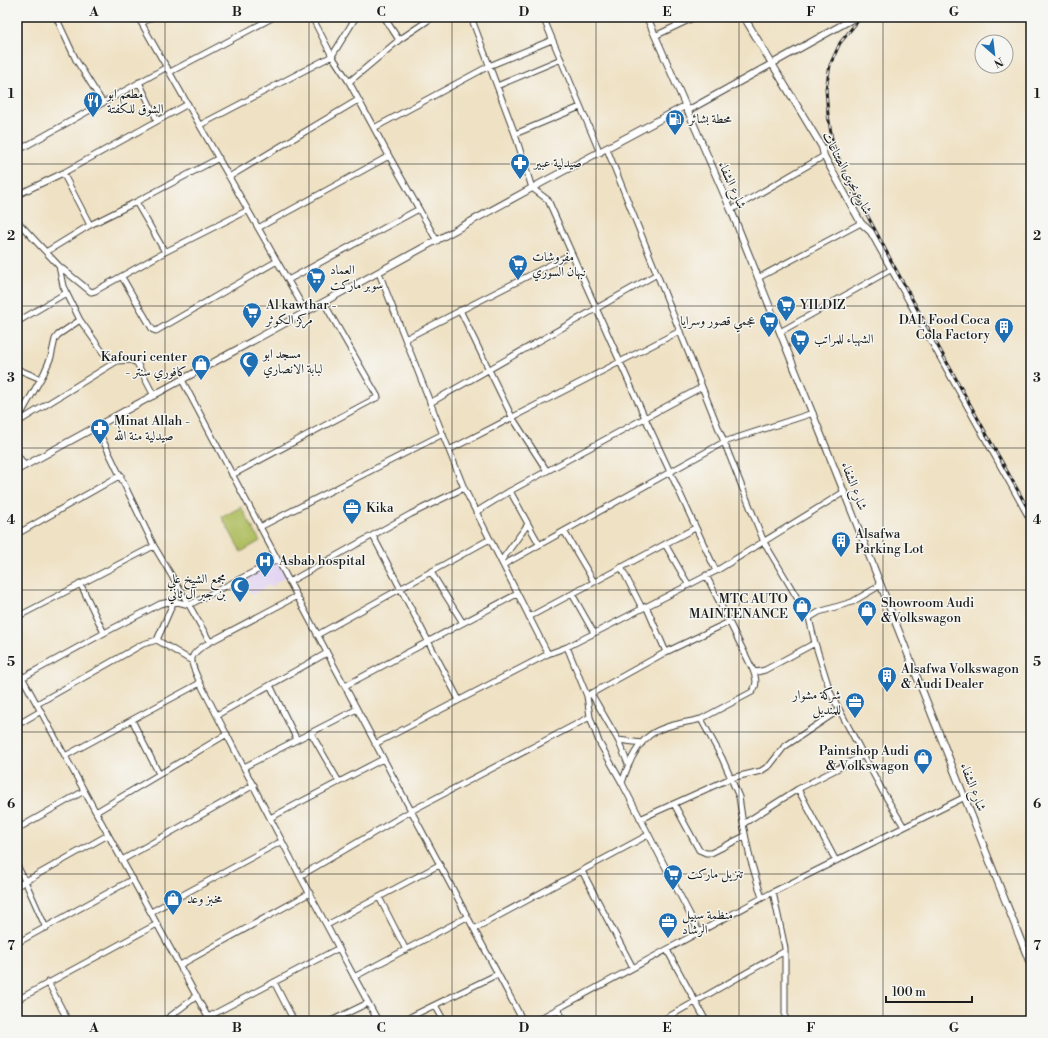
<svg xmlns="http://www.w3.org/2000/svg" width="1048" height="1038" viewBox="0 0 1048 1038" font-family="'Libre Bodoni',Amiri,serif">
  <style>
    .built { fill: #e2d4f3 }
    .green { fill: #afbe60; stroke: #666d3e }
    .lines { fill: none; stroke-linecap: round; stroke-linejoin: round }
    .minor-casing { stroke: #3c3a35; stroke-width: 7 }
    .tertiary-casing { stroke: #3c3a35; stroke-width: 8 }
    .minor { stroke: #fff; stroke-width: 5 }
    .tertiary { stroke: #fff; stroke-width: 6 }
    .rail-casing { stroke: #1c1c1c; stroke-width: 3 }
    .rail { stroke: #f6f6f2; stroke-width: 1.5; stroke-dasharray: 4.5; stroke-linecap: butt }
    .grid { fill: none; stroke: #1c1c1c; stroke-width: 1; stroke-opacity: 0.55 }
    .labels { text-anchor: middle; dominant-baseline: central; stroke-width: 3; stroke-linejoin: round; paint-order: stroke }
    .poi-label { font-size: 13px; fill: #1c1c1c; stroke: #f6f6f2; text-anchor: start }
    .street-label { font-size: 13px; fill: #1c1c1c; stroke: #f6f6f2 }
    .neatline { fill: none; stroke: #1c1c1c; stroke-width: 1.5 }
    .grid-label { font-size: 13px; text-anchor: middle; font-weight: bold; fill: #1c1c1c }
  </style>
  <rect width="100%" height="100%" fill="#f6f6f2"/>
  <filter id="ink" filterUnits="userSpaceOnUse"><feTurbulence type="fractalNoise" baseFrequency=".025" numOctaves="2"/><feDisplacementMap in="SourceGraphic" scale="8" xChannelSelector="R" yChannelSelector="G"/><feConvolveMatrix kernelMatrix="1 2 1 2 8 2 1 2 1" color-interpolation-filters="sRGB"/></filter>
  <filter id="wash" filterUnits="userSpaceOnUse"><feTurbulence type="fractalNoise" baseFrequency=".012" numOctaves="4" result="noise"/><feDisplacementMap in="SourceGraphic" scale="16" xChannelSelector="R" yChannelSelector="G"/><feGaussianBlur stdDeviation="0.9" result="paint"/><feColorMatrix in="noise" values="0 0 0 0 0 0 0 0 0 0 0 0 0 0 0 0 0 1.4 0 .05"/><feComposite in="paint" operator="in"/></filter>
  <g filter="url(#wash)">
    <rect width="100%" height="100%" fill="#efe1c3"/>
    <path class="built" d="M277 560 286 577 274 584 275 586 272 588 270 585 252 595 243 578Z"/>
    <path class="green" d="M241 507 260 541 241 552 222 517Z"/>
  </g>
  <g filter="url(#ink)">
    <g class="lines">
      <g class="minor-casing">
        <path id="minor" d="M56 17 76 60 103 103
          M138 17 306 312
          M312 17 332 56 349 82 389 156 437 241
          M384 17 399 40
          M471 17 515 134 532 188 548 200 645 418 716 571
          M543 17 600 153
          M142 23 152 17
          M655 36 695 17
          M170 72 274 17
          M139 82 157 120
          M349 82 399 40 433 17
          M497 86 561 59
          M200 125 332 56 356 17
          M374 128 489 66 552 40
          M515 134 580 107
          M607 149 764 542 809 618
          M17 151 167 67
          M63 173 90 225 136 202 219 158
          M229 177 358 100
          M17 195 63 173 188 104
          M136 202 165 252
          M731 210 824 156
          M17 221 59 266 91 292 95 291 165 252 248 210
          M258 228 389 156
          M46 252 90 225
          M59 266 63 286 80 320 104 354 117 361 131 360 137 363 154 396
          M379 273 464 488 548 654
          M122 277 151 327 153 330 156 331 277 261
          M758 278 861 223
          M288 280 419 209
          M460 310 512 417 547 471
          M17 322 66 293
          M780 332 892 269
          M405 339 571 254
          M17 369 41 379
          M182 380 523 1021
          M430 403 657 274
          M17 421 44 373 51 357 55 339 58 335 80 320
          M18 422 117 361
          M96 426 154 546 189 605 277 560
          M449 450 680 331
          M17 454 25 466
          M232 475 378 397 324 303
          M510 491 539 544
          M476 512 510 491 702 387
          M260 527 443 434
          M564 531 594 582
          M17 534 121 475
          M373 536 459 700
          M665 544 688 584
          M501 561 528 524
          M503 565 724 442 813 413
          M621 567 642 608
          M431 572 463 623
          M289 582 411 514 464 488
          M80 583 104 633
          M881 585 852 602 819 612 809 618 815 643 831 694 883 792 904 827
          M572 594 594 633
          M646 606 666 652 729 622
          M17 617 154 546
          M529 617 695 528
          M317 635 490 539
          M157 640 174 601
          M210 642 297 596
          M567 647 587 696 590 717 599 742 622 783 699 932
          M17 668 210 1021
          M753 670 757 672 765 670 815 643
          M22 678 104 633 160 604 174 601 189 605 210 642C185 656 190 660 200 683L300 876 378 1021
          M270 685 297 740
          M345 686 517 594
          M591 693 618 740 628 764
          M587 696 666 652
          M37 704 143 644 157 640 192 661
          M217 715 327 653
          M701 719 752 692C758 685 756 678 753 670L706 575
          M132 720 159 774
          M17 725 41 711
          M311 733 339 782
          M618 740 642 743
          M375 744 548 654 567 647 716 571 844 492
          M65 756 200 683
          M244 767 357 709
          M622 783C627 767 635 746 650 735 663 725 685 723 701 719L722 758 739 797 743 824 750 858 762 898
          M798 789 836 861
          M674 804 699 850 706 853H711L745 836
          M96 812 227 734
          M270 818 383 759
          M640 819 731 778 761 771 770 765 784 747 839 710
          M743 824 798 789 864 755
          M17 829 84 791
          M122 860 254 785
          M17 865 25 881 46 928
          M582 871 633 968
          M300 876 411 811 590 717
          M17 886 108 835
          M773 892 785 948V1021
          M379 897 406 950
          M151 912 282 841
          M327 925 439 865
          M474 929 648 835
          M17 943 133 879
          M667 950 706 1021
          M180 965 310 893
          M354 977 467 917
          M48 982 68 1021
          M274 982 294 1021
          M17 1000 157 924
          M435 1005 444 1021
          M558 1009 564 1021
          M208 1017 339 948
          M164 1021 197 996
          M331 1021 368 1003
          M402 1021 498 974
          M535 1021 773 892 965 797
          M661 1021 785 951"/>
      </g>
      <g class="tertiary-casing">
        <path id="tertiary" d="M647 17 731 210 844 492 1031 966
          M744 17 822 147 824 156 861 223 871 232 1031 520
          M687 111 856 17
          M17 470 532 188 685 106"/>
      </g>
      <use href="#minor" class="minor"/>
      <use href="#tertiary" class="tertiary"/>
      <g class="rail-casing">
        <path id="rail" d="M861 17 840 43 830 65 826 89 828 115 833 145 844 171 895 268 994 448 1031 514"/>
      </g>
      <use href="#rail" class="rail"/>
    </g>
  </g>
  <path class="grid" d="M165 17V1021M309 17V1021M452 17V1021M596 17V1021M739 17V1021M883 17V1021M17 164H1031M17 306H1031M17 448H1031M17 590H1031M17 732H1031M17 874H1031"/>
  <defs>
    <g id="restaurant-pin" transform="scale(1)"><path d="M0 17L-7.5 6A9.5 9.5 0 1 1 7.5 6Z" fill="#1f6fb2" stroke="#f6f6f2"/><path d="M-5-6h1v4h1v-4h1v4h1v-4h1v5L-1.5 .5V6h-2V.5L-5-1ZM5-6V6H3V1.5H1.5Q1.5-4 5-6Z" fill="#fff"/></g>
    <g id="fuel-pin" transform="scale(1)"><path d="M0 17L-7.5 6A9.5 9.5 0 1 1 7.5 6Z" fill="#1f6fb2" stroke="#f6f6f2"/><path d="M-5.5-6h7V0h2V4h1.3V-2.5L3-4.5l.8-.8L6-3V5H2.5V1h-1V6h-7ZM-4.2-4.7v3.2H.2V-4.7Z" fill="#fff"/></g>
    <g id="pharmacy-pin" transform="scale(1)"><path d="M0 17L-7.5 6A9.5 9.5 0 1 1 7.5 6Z" fill="#1f6fb2" stroke="#f6f6f2"/><path d="M-2-6h4v4h4v4h-4v4h-4v-4h-4v-4h4Z" fill="#fff"/></g>
    <g id="supermarket-pin" transform="scale(1)"><path d="M0 17L-7.5 6A9.5 9.5 0 1 1 7.5 6Z" fill="#1f6fb2" stroke="#f6f6f2"/><path d="M-6-5.5h2.5l.6 2H6L4.5 2H-2.5L-4.4-4H-6ZM-1.5 3.2a1.3 1.3 0 1 0 .1 0ZM3 3.2a1.3 1.3 0 1 0 .1 0Z" fill="#fff"/></g>
    <g id="building-pin" transform="scale(1)"><path d="M0 17L-7.5 6A9.5 9.5 0 1 1 7.5 6Z" fill="#1f6fb2" stroke="#f6f6f2"/><path d="M-4-6H4V6H1V3H-1V6H-4ZM-2.5-4.3h1.7v1.8h-1.7ZM.8-4.3h1.7v1.8H.8ZM-2.5-1h1.7V.8h-1.7ZM.8-1h1.7V.8H.8Z" fill="#fff"/></g>
    <g id="mosque-pin" transform="scale(1)"><path d="M0 17L-7.5 6A9.5 9.5 0 1 1 7.5 6Z" fill="#1f6fb2" stroke="#f6f6f2"/><path d="M3.5-4.9A6 6 0 1 0 3.5 4.9A5 5 0 1 1 3.5-4.9Z" fill="#fff"/></g>
    <g id="shop-pin" transform="scale(1)"><path d="M0 17L-7.5 6A9.5 9.5 0 1 1 7.5 6Z" fill="#1f6fb2" stroke="#f6f6f2"/><path d="M-5-2.5h2.3a2.7 3.5 0 0 1 5.4 0H5L5.5 6h-11ZM-1.5-2.5h3a1.5 2.3 0 0 0-3 0Z" fill="#fff"/></g>
    <g id="office-pin" transform="scale(1)"><path d="M0 17L-7.5 6A9.5 9.5 0 1 1 7.5 6Z" fill="#1f6fb2" stroke="#f6f6f2"/><path d="M-6-3h4V-5.5h4V-3h4V5H-6ZM-1-4.5V-3h2v-1.5ZM-6 0V1H6V0Z" fill="#fff"/></g>
    <g id="hospital-pin" transform="scale(1)"><path d="M0 17L-7.5 6A9.5 9.5 0 1 1 7.5 6Z" fill="#1f6fb2" stroke="#f6f6f2"/><path d="M-5-5h3v3.5h4V-5h3V5h-3V1.5h-4V5h-3Z" fill="#fff"/></g>
  </defs>
  <g fill-rule="evenodd">
    <use href="#restaurant-pin" x="93" y="101"/>
    <use href="#fuel-pin" x="675" y="119"/>
    <use href="#pharmacy-pin" x="520" y="163"/>
    <use href="#supermarket-pin" x="518" y="264"/>
    <use href="#supermarket-pin" x="316" y="277"/>
    <use href="#supermarket-pin" x="786" y="305"/>
    <use href="#supermarket-pin" x="252" y="312"/>
    <use href="#supermarket-pin" x="769" y="321"/>
    <use href="#building-pin" x="1004" y="327"/>
    <use href="#supermarket-pin" x="800" y="339"/>
    <use href="#mosque-pin" x="249" y="361"/>
    <use href="#shop-pin" x="201" y="364"/>
    <use href="#pharmacy-pin" x="100" y="428"/>
    <use href="#office-pin" x="352" y="508"/>
    <use href="#building-pin" x="841" y="541"/>
    <use href="#hospital-pin" x="265" y="561"/>
    <use href="#mosque-pin" x="240" y="586"/>
    <use href="#shop-pin" x="802" y="606"/>
    <use href="#shop-pin" x="867" y="610"/>
    <use href="#building-pin" x="887" y="676"/>
    <use href="#office-pin" x="855" y="702"/>
    <use href="#shop-pin" x="923" y="758"/>
    <use href="#supermarket-pin" x="673" y="874"/>
    <use href="#shop-pin" x="173" y="899"/>
    <use href="#office-pin" x="668" y="922"/>
  </g>
  <g class="labels">
    <g class="poi-label">
      <text x="107" y="94">مطعم ابو<tspan x="107" dy="15">الشوق للكفتة</tspan></text>
      <text x="689" y="119">محطة بشائر</text>
      <text x="534" y="163">صيدلية عبير</text>
      <text x="532" y="257">مفروشات<tspan x="532" dy="15">نبهان السوري</tspan></text>
      <text x="330" y="270">العماد<tspan x="330" dy="15">سوبر ماركت</tspan></text>
      <text x="266" y="305">Al kawthar -<tspan x="266" dy="15">مركز الكوثر</tspan></text>
      <text x="800" y="305">YILDIZ</text>
      <text x="990" y="320" text-anchor="end">DAL Food Coca<tspan x="990" dy="15">Cola Factory</tspan></text>
      <text x="755" y="321" text-anchor="end">عجمي قصور وسرايا</text>
      <text x="814" y="339">الشهباء للمراتب</text>
      <text x="263" y="354">مسجد ابو<tspan x="263" dy="15">لبابة الانصاري</tspan></text>
      <text x="187" y="357" text-anchor="end">Kafouri center<tspan x="187" dy="15">- كافوري سنتر</tspan></text>
      <text x="114" y="421">Minat Allah -<tspan x="114" dy="15">صيدلية منة الله</tspan></text>
      <text x="366" y="508">Kika</text>
      <text x="855" y="534">Alsafwa<tspan x="855" dy="15">Parking Lot</tspan></text>
      <text x="279" y="561">Asbab hospital</text>
      <text x="226" y="579" text-anchor="end">مجمع الشيخ علي<tspan x="226" dy="15">بن جبر آل ثاني</tspan></text>
      <text x="788" y="599" text-anchor="end">MTC AUTO<tspan x="788" dy="15">MAINTENANCE</tspan></text>
      <text x="881" y="603">Showroom Audi<tspan x="881" dy="15">&amp;Volkswagon</tspan></text>
      <text x="901" y="669">Alsafwa Volkswagon<tspan x="901" dy="15">&amp; Audi Dealer</tspan></text>
      <text x="841" y="695" text-anchor="end">شركة مشوار<tspan x="841" dy="15">للمنديل</tspan></text>
      <text x="909" y="751" text-anchor="end">Paintshop Audi<tspan x="909" dy="15">&amp; Volkswagon</tspan></text>
      <text x="687" y="874">تنزيل ماركت</text>
      <text x="187" y="899">مخبز وعد</text>
      <text x="682" y="915">منظمة سبيل<tspan x="682" dy="15">الرشاد</tspan></text>
    </g>
    <g class="street-label">
      <text transform="translate(847 173) rotate(62)">شارع بحرى الصناعات</text>
      <text transform="translate(732 185) rotate(66)">شارع الشفاء</text>
      <text transform="translate(854 486) rotate(69)">شارع الشفاء</text>
      <text transform="translate(973 787) rotate(69)">شارع الشفاء</text>
    </g>
  </g>
  <rect width="1048" height="1038" fill="none" stroke="#f6f6f2" stroke-width="44"/>
  <g transform="translate(994 54) rotate(152)"><circle r="19" fill="#f6f6f2" stroke="#9f9f9c"/>
  <path d="M0-3L7 15L0 10L-7 15Z" fill="#1f6fb2"/>
  <text y="-6" font-size="11" font-weight="bold" text-anchor="middle" fill="#1c1c1c">N</text>
  </g>
  <path d="M886 996v6h86v-6" fill="none" stroke="#1c1c1c" stroke-width="2"/>
  <text x="892" y="996" font-size="12" fill="#1c1c1c" stroke="#f6f6f2" stroke-width="3" paint-order="stroke">100 m</text>
  <rect x="22" y="22" width="1004" height="994" class="neatline"/>
  <g class="grid-label">
    <text x="94" y="16">A</text>
    <text x="237" y="16">B</text>
    <text x="381" y="16">C</text>
    <text x="524" y="16">D</text>
    <text x="667" y="16">E</text>
    <text x="811" y="16">F</text>
    <text x="954" y="16">G</text>
    <text x="11" y="98">1</text>
    <text x="1037" y="98">1</text>
    <text x="11" y="240">2</text>
    <text x="1037" y="240">2</text>
    <text x="11" y="382">3</text>
    <text x="1037" y="382">3</text>
    <text x="11" y="524">4</text>
    <text x="1037" y="524">4</text>
    <text x="11" y="666">5</text>
    <text x="1037" y="666">5</text>
    <text x="11" y="808">6</text>
    <text x="1037" y="808">6</text>
    <text x="11" y="950">7</text>
    <text x="1037" y="950">7</text>
    <text x="94" y="1032">A</text>
    <text x="237" y="1032">B</text>
    <text x="381" y="1032">C</text>
    <text x="524" y="1032">D</text>
    <text x="667" y="1032">E</text>
    <text x="811" y="1032">F</text>
    <text x="954" y="1032">G</text>
  </g>
</svg>
